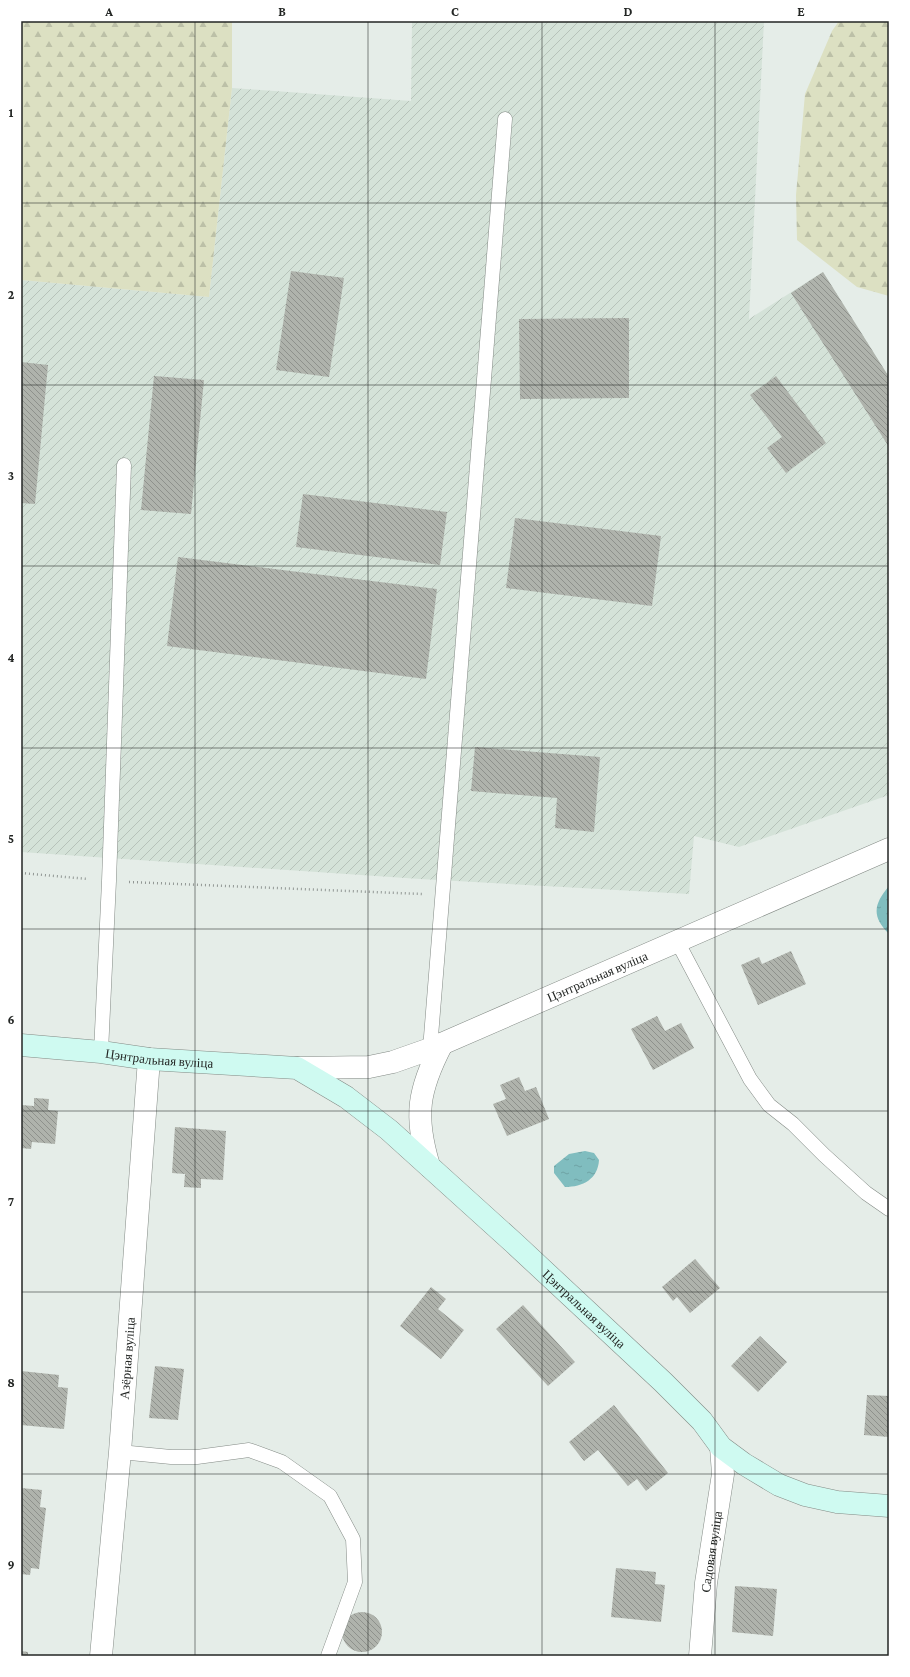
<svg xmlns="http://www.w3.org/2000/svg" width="910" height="1677" viewBox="0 0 910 1677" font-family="'Crimson Pro',serif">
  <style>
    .industrial { fill: url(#industrial-furrows) }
    .forest { fill: url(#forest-firs) }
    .water { fill: url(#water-ripples) }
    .building { fill: url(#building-back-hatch) }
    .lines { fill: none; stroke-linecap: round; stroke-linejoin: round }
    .lane-casing { stroke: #838a85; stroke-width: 15 }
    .street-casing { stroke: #838a85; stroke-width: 23 }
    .secondary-casing { stroke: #838a85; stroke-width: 23 }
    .path { stroke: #919794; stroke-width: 2.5; stroke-dasharray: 1 3; stroke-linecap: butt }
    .lane { stroke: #fff; stroke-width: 14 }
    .street { stroke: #fff; stroke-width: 22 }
    .secondary { stroke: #cffaf1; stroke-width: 22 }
    .grid { fill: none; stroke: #232624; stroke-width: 1; stroke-opacity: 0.55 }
    .labels { text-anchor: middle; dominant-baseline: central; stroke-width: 4; stroke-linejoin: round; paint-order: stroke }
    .street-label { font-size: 13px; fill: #232624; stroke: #fff }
    .neatline { fill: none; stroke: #232624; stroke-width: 1.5 }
    .grid-label { font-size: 13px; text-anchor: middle; font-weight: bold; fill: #232624 }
  </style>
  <defs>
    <pattern id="industrial-furrows" width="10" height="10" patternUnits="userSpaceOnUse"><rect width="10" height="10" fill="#d4e2d8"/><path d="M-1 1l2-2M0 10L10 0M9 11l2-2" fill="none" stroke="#b6c2b9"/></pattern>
    <pattern id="forest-firs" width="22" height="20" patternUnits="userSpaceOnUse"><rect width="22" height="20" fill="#dce0c2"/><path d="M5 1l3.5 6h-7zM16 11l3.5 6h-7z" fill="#bcc0a7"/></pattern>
    <pattern id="water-ripples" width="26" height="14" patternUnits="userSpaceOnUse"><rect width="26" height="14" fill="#80bdbf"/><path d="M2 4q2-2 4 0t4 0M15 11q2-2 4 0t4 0" fill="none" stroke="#6ea2a4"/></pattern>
    <pattern id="building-back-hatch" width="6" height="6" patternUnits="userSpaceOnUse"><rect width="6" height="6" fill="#afb3ac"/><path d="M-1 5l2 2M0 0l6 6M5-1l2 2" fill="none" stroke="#8e918c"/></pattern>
  </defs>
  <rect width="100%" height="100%" fill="#e5ede8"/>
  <path class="industrial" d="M412 21H764L749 319 823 272 889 377V795L739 847 694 836 689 894 420 879 21 852V280L209 297 232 88 411 101Z"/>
  <path class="forest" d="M21 21H232V88L209 297 21 280Z
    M839 21H889V296L857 287 797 240 796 195 805 94 832 31Z"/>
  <path class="water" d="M889 886V934C871 916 874 904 889 886Z
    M585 1151 594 1153 599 1160C598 1179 583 1187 565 1187L554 1173V1166L569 1154Z"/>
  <path class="building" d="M291 271 344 278 329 377 276 370Z
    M823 272 889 377V447L791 293Z
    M629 318V398L520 399 519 319Z
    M21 362 48 365 35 504 21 503Z
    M154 376 204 380 191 514 141 510Z
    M776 376 826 443 786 473 767 448 782 437 750 395Z
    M303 494 447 512 440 565 296 547Z
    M515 518 661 536 652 606 506 588Z
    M178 557 437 589 426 679 167 646Z
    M475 747 600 757 594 832 555 828 557 798 471 791Z
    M791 951 806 984 758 1005 741 965 759 957 762 964Z
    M657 1016 665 1031 681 1023 694 1048 653 1070 631 1029Z
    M519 1077 525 1091 536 1087 549 1119 507 1136 493 1104 506 1099 500 1085Z
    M34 1098 49 1099 48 1110 58 1111 55 1144 32 1142 31 1149 21 1148V1105L34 1106Z
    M175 1127 226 1131 223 1180 201 1179V1188L184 1187 185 1174 172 1173Z
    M695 1259 720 1288 690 1313 677 1297 673 1301 662 1287Z
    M431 1287 446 1299 438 1309 464 1330 441 1359 400 1326Z
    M523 1305 575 1362 548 1386 496 1329Z
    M760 1336 787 1362 758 1392 731 1366Z
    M155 1366 184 1369 178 1420 149 1418Z
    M21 1371 59 1375 58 1387 68 1388 64 1429 21 1425Z
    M867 1395 889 1396V1437L864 1435Z
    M614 1405 668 1473 646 1491 637 1479 628 1486 598 1450 584 1461 569 1442Z
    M21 1488 42 1490 40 1507 46 1508 39 1569 31 1568 30 1575 21 1574Z
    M616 1568 656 1572 655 1584 665 1585 661 1622 611 1617Z
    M735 1586 777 1589 773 1636 732 1632Z
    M342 1632a20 20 0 1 1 40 0a20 20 0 1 1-40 0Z
    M21 1651 28 1652V1656H21Z"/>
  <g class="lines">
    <g class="lane-casing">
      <path id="lane" d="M677 941 750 1079 769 1105 793 1124 824 1155 866 1193 889 1209
        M430 1049 505 119
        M101 1052 109 881 124 465
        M120 1452 171 1457H197L249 1450 282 1462 330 1496 353 1539 355 1582 328 1656"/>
    </g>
    <g class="street-casing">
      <g id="street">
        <path id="s1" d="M297 1068 369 1067 393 1062 430 1049 889 849"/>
        <path d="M429 1166C414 1116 418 1090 442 1044"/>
        <path id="s2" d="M101 1656 120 1452 149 1059"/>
        <path id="s3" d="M700 1656 706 1583 723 1474 721 1447"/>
      </g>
    </g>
    <g class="secondary-casing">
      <g id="secondary">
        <path id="s4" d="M21 1045 101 1052 149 1059 297 1068 346 1097 389 1130 514 1243 663 1382 702 1421 721 1447 744 1464 779 1485 805 1495 837 1502 889 1506"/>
      </g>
    </g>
    <path class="path" d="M21 873 88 879
      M129 882 422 894"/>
    <use href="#lane" class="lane"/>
    <use href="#street" class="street"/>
    <use href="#secondary" class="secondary"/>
  </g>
  <path class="grid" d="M195 21V1656M368 21V1656M542 21V1656M715 21V1656M21 203H889M21 385H889M21 566H889M21 748H889M21 929H889M21 1111H889M21 1292H889M21 1474H889"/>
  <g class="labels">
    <g class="street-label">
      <text stroke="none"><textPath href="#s1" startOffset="318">Цэнтральная вуліца</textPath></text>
      <text stroke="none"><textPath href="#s4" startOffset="139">Цэнтральная вуліца</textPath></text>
      <text stroke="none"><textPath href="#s4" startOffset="653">Цэнтральная вуліца</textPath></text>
      <text stroke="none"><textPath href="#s2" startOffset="299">Азёрная вуліца</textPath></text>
      <text stroke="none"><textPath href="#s3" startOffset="105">Садовая вуліца</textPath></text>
    </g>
  </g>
  <rect width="910" height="1677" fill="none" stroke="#ffffff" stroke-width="44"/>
  <rect x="22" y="22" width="866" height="1633" class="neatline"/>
  <g class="grid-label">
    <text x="109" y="16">A</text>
    <text x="282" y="16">B</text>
    <text x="455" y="16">C</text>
    <text x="628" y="16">D</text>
    <text x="801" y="16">E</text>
    <text x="11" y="117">1</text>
    <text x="11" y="299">2</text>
    <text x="11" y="480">3</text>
    <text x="11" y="662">4</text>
    <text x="11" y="843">5</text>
    <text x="11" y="1024">6</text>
    <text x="11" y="1206">7</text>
    <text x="11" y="1387">8</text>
    <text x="11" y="1569">9</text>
  </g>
</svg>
